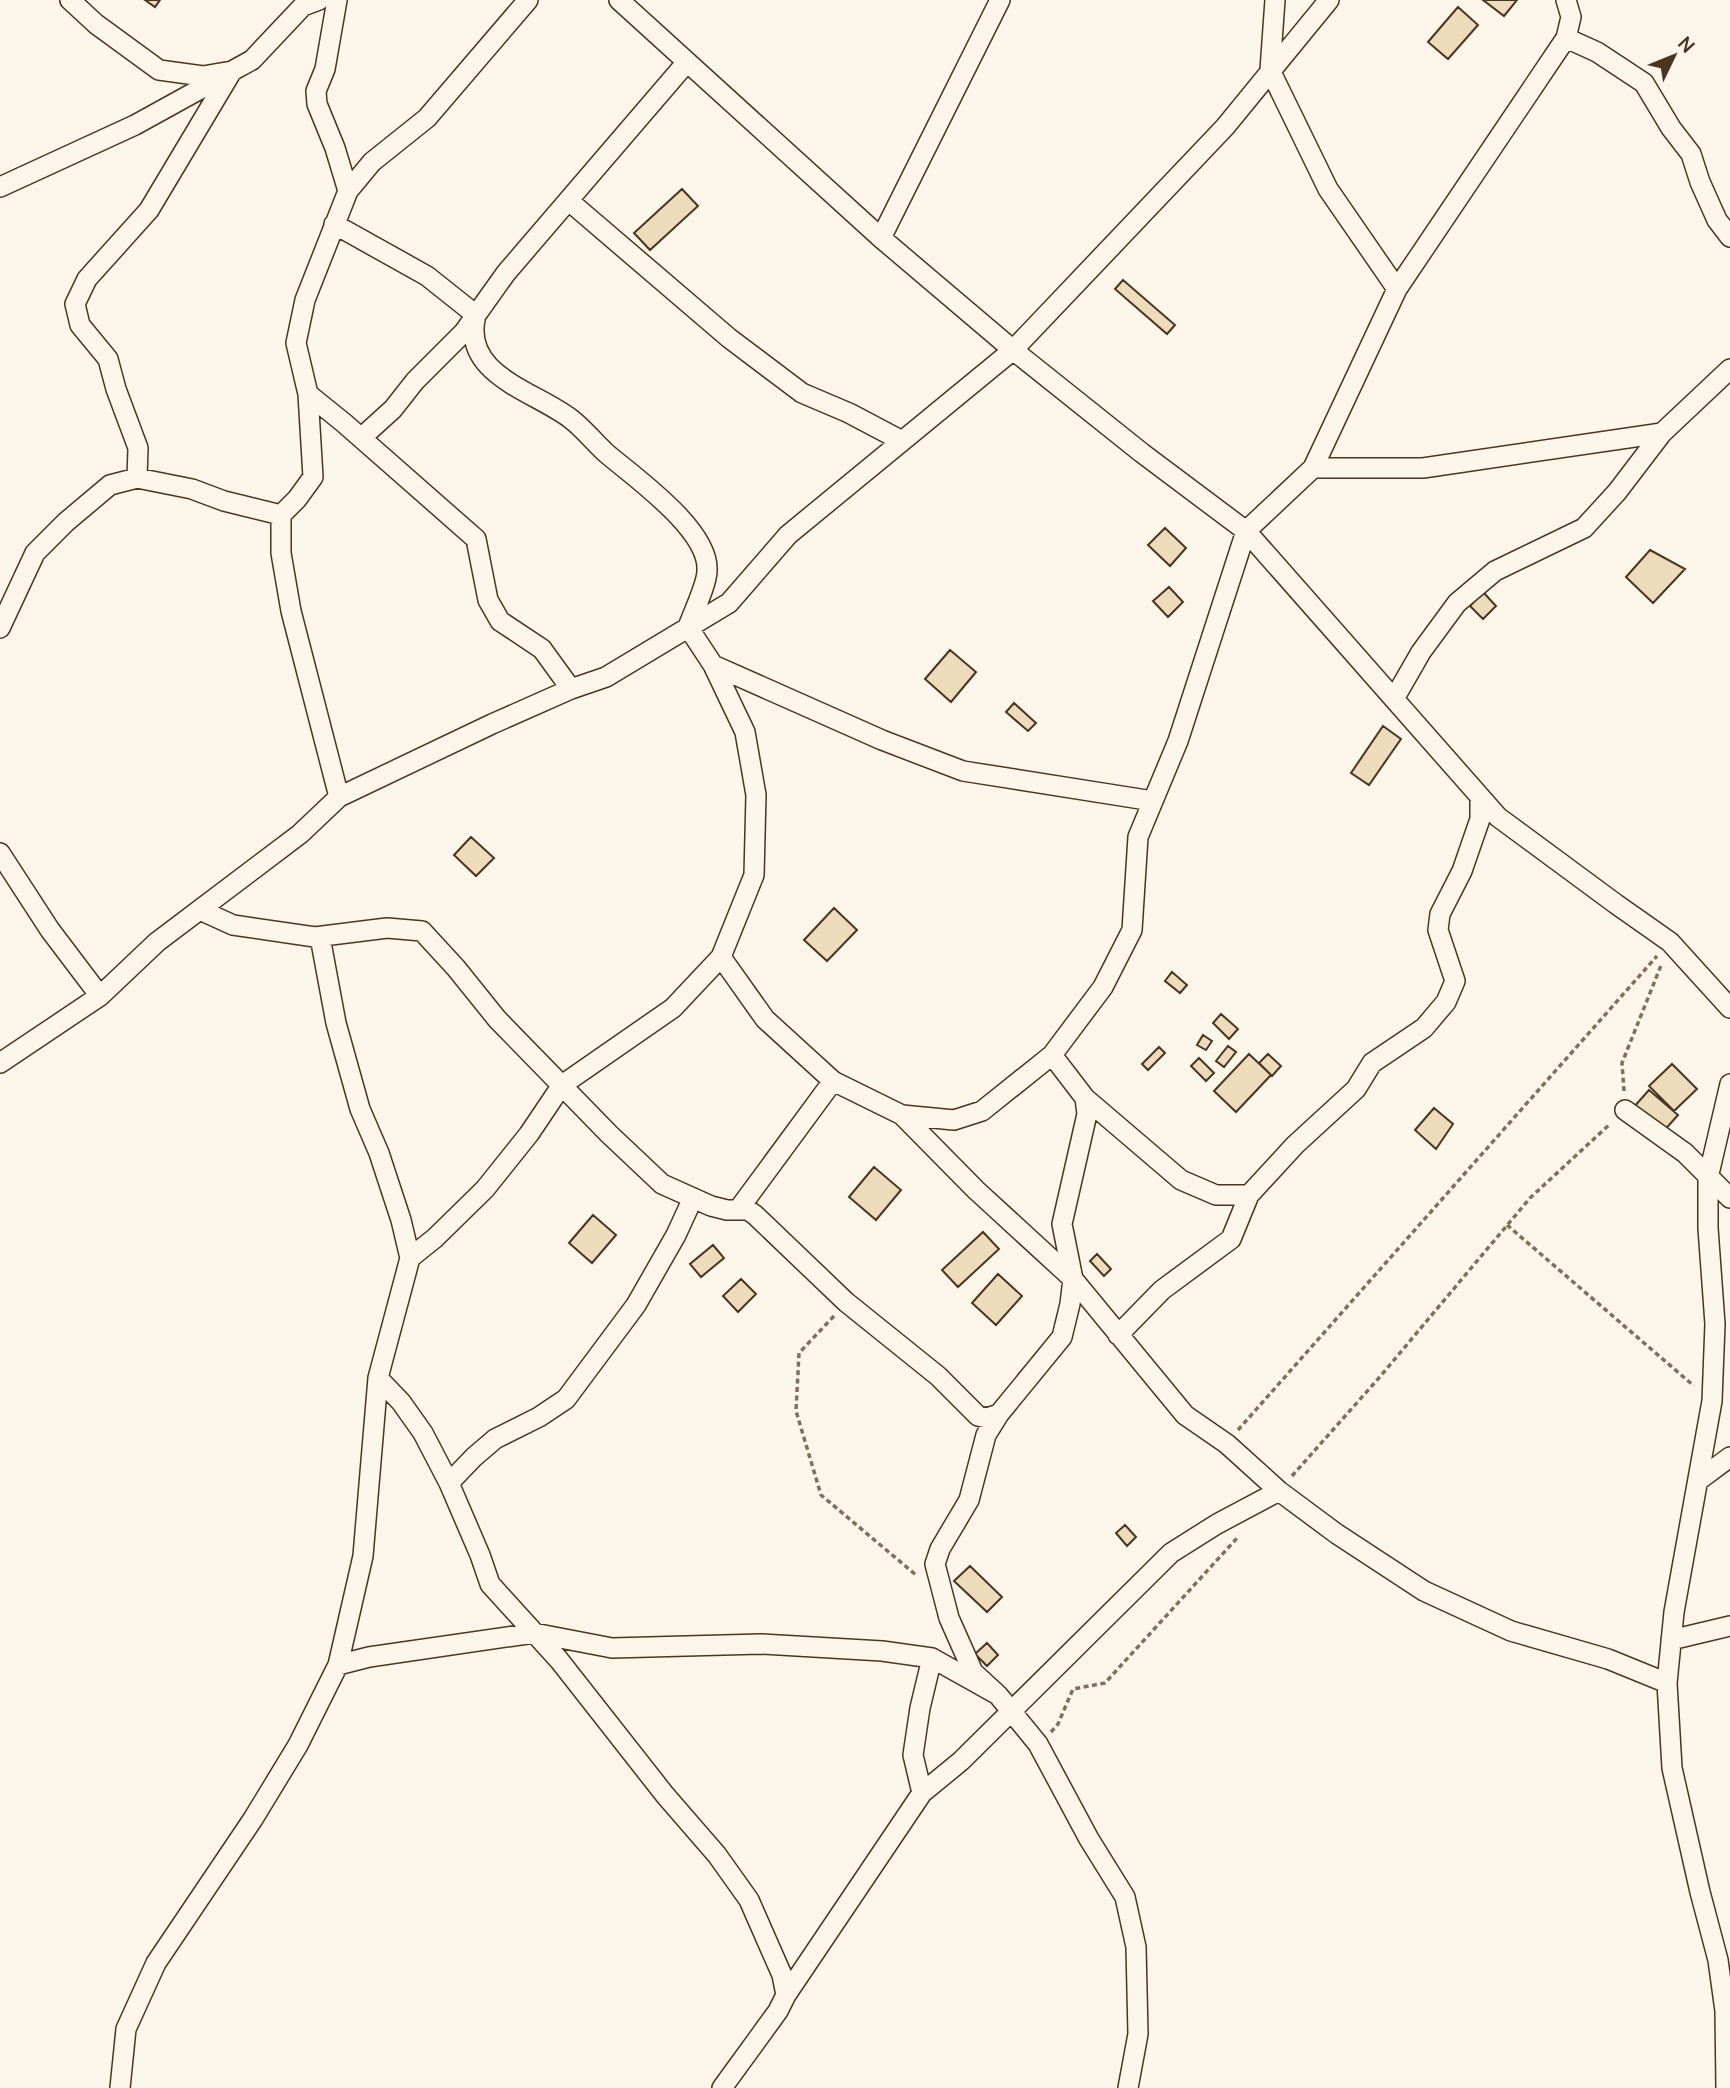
<svg xmlns="http://www.w3.org/2000/svg" width="1730" height="2088" viewBox="0 0 1730 2088" font-family="Manrope,sans-serif">
  <style>
    .building { fill: #ecdcbc; stroke: #4a3520; stroke-width: 2 }
    .lines { fill: none; stroke-linecap: round; stroke-linejoin: round }
    .minor-casing { stroke: #4a3520; stroke-width: 22 }
    .path { stroke: #7f6f5c; stroke-width: 3.5; stroke-dasharray: 5 3.5; stroke-linecap: butt }
    .minor { stroke: #fbf6e9; stroke-width: 19 }
  </style>
  <rect width="100%" height="100%" fill="#fbf6e9"/>
  <path class="building" d="M145 0H160L155 7Z
    M1483 0H1517L1504 16Z
    M1458 7 1478 25 1448 59 1428 42Z
    M682 189 698 206 650 250 634 233Z
    M1123 280 1175 325 1167 334 1115 289Z
    M1165 528 1186 548 1170 566 1148 545Z
    M1650 550 1685 569 1653 603 1626 577Z
    M1169 587 1183 602 1168 617 1153 601Z
    M1483 592 1496 606 1483 619 1470 606Z
    M950 650 976 672 951 702 925 679Z
    M1014 703 1036 723 1028 731 1006 712Z
    M1383 726 1401 739 1369 785 1351 773Z
    M471 837 494 858 476 876 454 855Z
    M834 908 857 930 827 961 804 940Z
    M1172 972 1187 985 1180 993 1165 981Z
    M1221 1014 1238 1029 1229 1039 1213 1023Z
    M1203 1035 1212 1041 1206 1050 1197 1045Z
    M1228 1046 1236 1052 1224 1067 1216 1061Z
    M1159 1047 1165 1053 1148 1070 1142 1064Z
    M1249 1054 1271 1075 1236 1112 1214 1091Z
    M1268 1054 1281 1066 1272 1076 1259 1063Z
    M1199 1058 1214 1073 1206 1081 1191 1066Z
    M1672 1064 1697 1089 1674 1111 1649 1086Z
    M1649 1090 1678 1115 1662 1133 1633 1108Z
    M1434 1108 1453 1124 1436 1149 1415 1130Z
    M874 1167 901 1190 876 1220 849 1197Z
    M593 1215 616 1235 592 1263 569 1243Z
    M983 1232 999 1249 958 1287 942 1270Z
    M713 1245 724 1258 701 1277 690 1264Z
    M1097 1254 1111 1269 1104 1276 1090 1261Z
    M998 1274 1022 1296 996 1325 972 1303Z
    M741 1279 756 1294 738 1312 723 1296Z
    M1125 1525 1136 1537 1127 1546 1116 1533Z
    M970 1566 1002 1597 987 1612 954 1581Z
    M987 1643 998 1655 987 1666 975 1654Z"/>
  <g class="lines">
    <g class="minor-casing">
      <path id="minor" d="M70 0 96 24 159 70 203 76 232 71 252 60 303 6 319 0
        M337 0 325 69 316 91 317 104 335 148 348 191
        M619 0 881 238 1013 350 1142 453 1246 531 1498 817 1616 904 1670 942 1730 1008
        M1566 38 1597 52 1644 83 1671 128 1691 154 1700 182 1717 220 1730 237
        M0 187 135 125 222 77
        M569 201 729 338 802 393 849 413 902 441
        M334 224 427 276 476 315C460 375 535 391 571 419 584 429 594 442 606 453 634 477 710 530 707 571 707 584 693 613 688 627L713 665 882 740 963 771 1153 801
        M881 238 1000 0
        M1397 289 1566 38 1571 17 1566 0
        M308 394 344 423 476 539 488 600 500 621 542 649 571 689
        M361 438 393 409 415 381 464 332 506 273 687 62
        M1313 468H1423L1662 433 1730 369
        M137 478 138 448 116 389 108 359 80 325 75 304 87 279 149 210 232 71
        M0 628 35 553 66 522 110 485 137 478 192 489 224 501 281 515
        M1394 699 1421 652 1457 603 1495 571 1584 528 1617 492 1662 433
        M339 797 291 611 281 553V515L297 499 313 477 308 394 296 343 305 300 348 191 372 162 427 118 528 0
        M0 853 50 930 100 996
        M200 910 233 925 315 937 387 928 422 931 456 968 497 1019 609 1134 662 1184 711 1206 727 1210H748L755 1215 846 1302 938 1376 978 1416 987 1418 999 1414 1062 1337 1070 1304 1073 1279 976 1190 902 1115
        M320 937 336 1023 360 1109 379 1153 401 1220 410 1258
        M721 957 765 1019 833 1081 902 1115 954 1120 982 1111 1052 1055 1103 987 1132 930 1138 837 1178 741 1246 531 1313 468 1397 289 1328 189 1270 70 1275 0
        M1052 1055 1085 1098 1087 1114 1062 1224 1073 1279 1185 1415 1227 1444 1279 1491 1337 1534 1424 1591 1511 1631 1608 1659 1667 1683
        M0 1063 100 996 157 942 300 834 339 797 492 724 571 689 606 677 729 603 788 535 1013 350 1225 127 1329 0
        M1085 1098 1181 1180 1216 1195H1249
        M1625 1110 1685 1153 1730 1198
        M738 1210 833 1081
        M1118 1335 1162 1290 1231 1239 1249 1195 1295 1145 1356 1089 1372 1063 1424 1028 1446 1002 1455 981 1438 930 1440 914 1462 871 1480 819V797
        M378 1378 401 1402 423 1433 449 1483 480 1555 490 1584 559 1660 665 1795 717 1855 749 1900 782 1975 786 1995 778 2011 722 2088
        M999 1414 986 1435 969 1500 940 1549 935 1564 949 1618 973 1672 998 1695 1038 1744 1089 1839 1125 1897 1136 1947 1138 2034 1128 2088
        M1699 1480 1730 1457
        M449 1483 474 1457 495 1439 539 1417 566 1399 636 1305 676 1235 693 1198
        M1671 1640 1730 1626
        M338 1665 363 1556 378 1378 410 1258 435 1238 485 1189 529 1134 562 1085 673 1008 721 957 754 875 756 795 745 732 713 665
        M922 1793 913 1755 920 1708 932 1658
        M786 1995 922 1793 961 1761 1171 1553 1217 1524 1279 1491
        M120 2088 126 2029 156 1963 253 1819 298 1745 338 1665 369 1657 534 1633 612 1648 761 1644 882 1651 932 1658 998 1695
        M1726 2088 1725 2011 1718 1960 1700 1892 1672 1768 1667 1683 1674 1612 1712 1401 1715 1324 1708 1228V1178L1730 1084"/>
    </g>
    <path class="path" d="M1624 1091 1622 1063 1662 963
      M1507 1225 1694 1386
      M834 1316 799 1353 796 1411 821 1495 916 1575
      M1238 1430 1657 956
      M1292 1476 1378 1379 1530 1198 1610 1124
      M1051 1732 1058 1724 1073 1689 1105 1683 1238 1537"/>
    <use href="#minor" class="minor"/>
  </g>
  <g transform="translate(1674 56) rotate(47)" stroke="#fbf6e9" stroke-width="5" paint-order="stroke">
  <path d="M0-5L12 26L0 18L-12 26Z" fill="#4a3520"/>
  <text y="-10" font-size="19" font-weight="bold" text-anchor="middle" fill="#4a3520">N</text>
  </g>
</svg>
